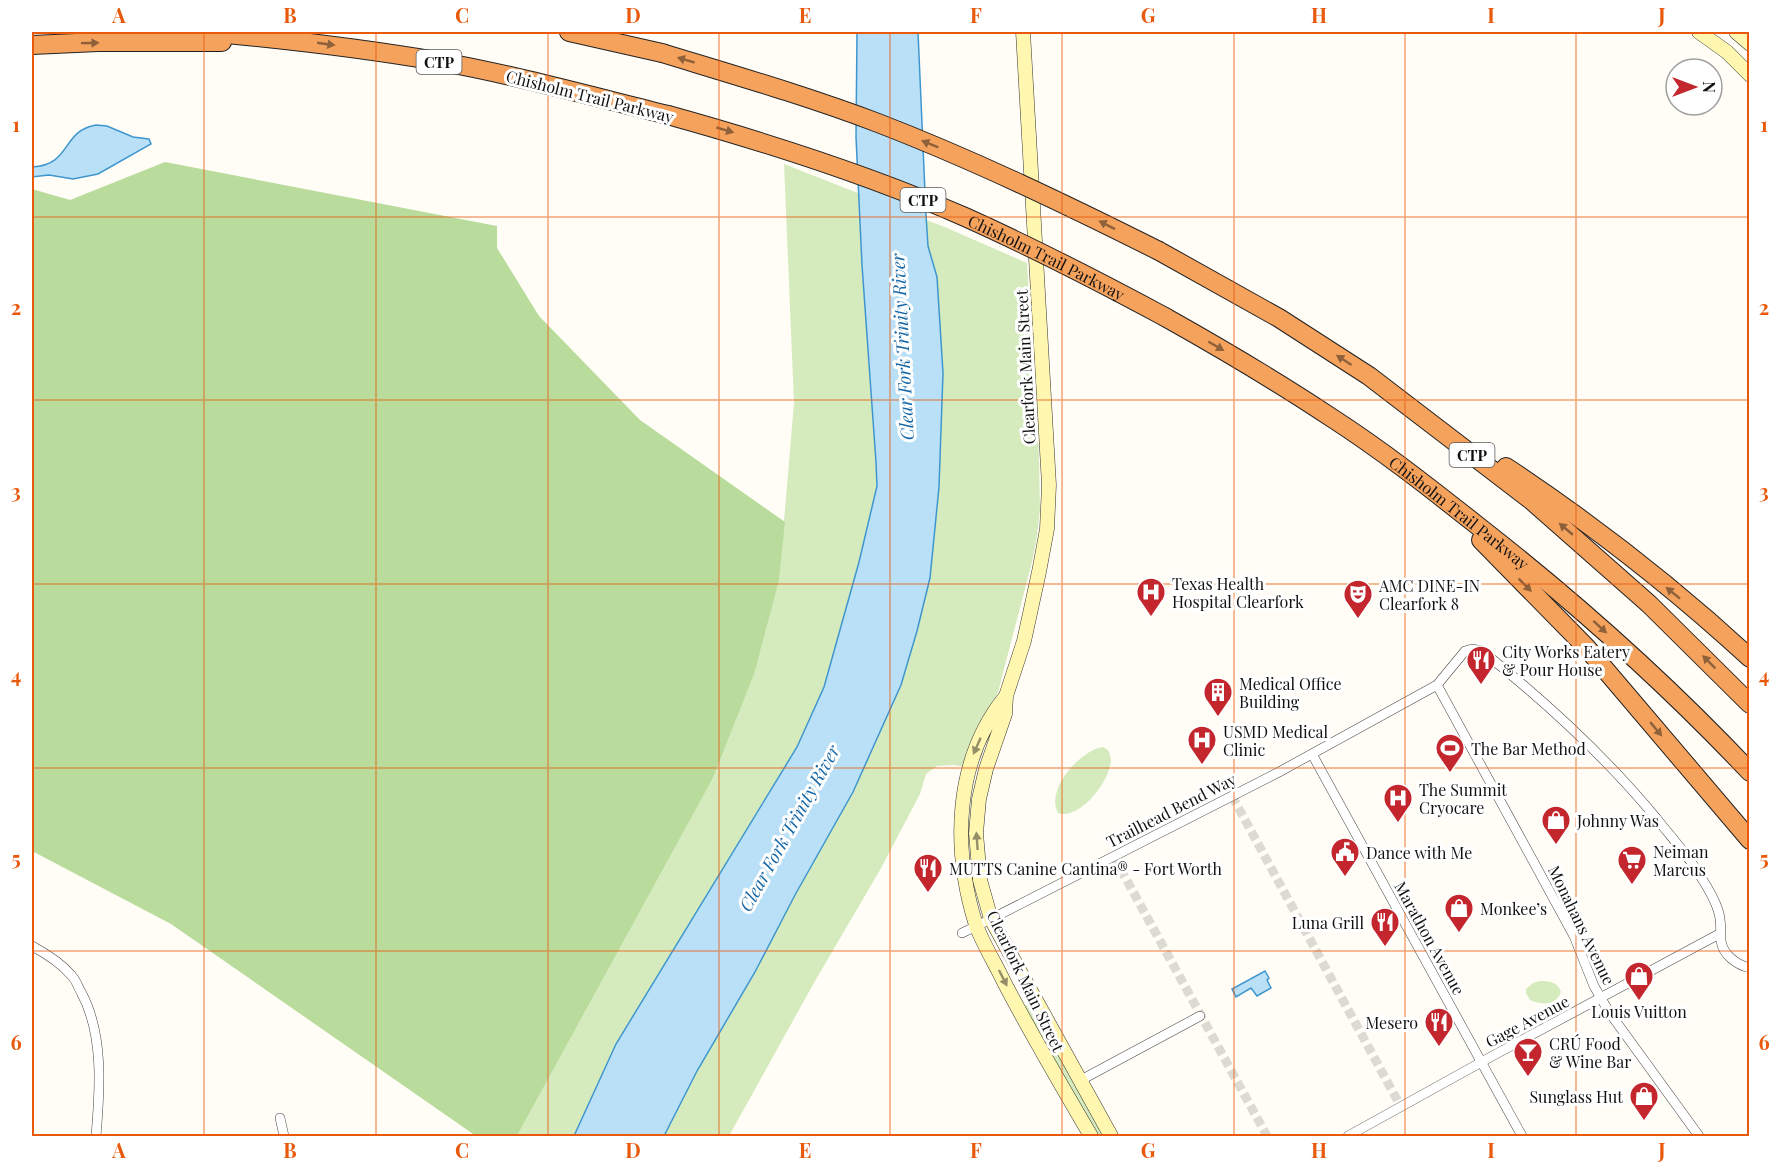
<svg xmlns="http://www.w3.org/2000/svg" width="1781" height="1168" viewBox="0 0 1781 1168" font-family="'Playfair Display',serif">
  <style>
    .green { fill: #d5ebbd }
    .forest { fill: #b9dc9c }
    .water { fill: #b9e0f7; stroke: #3f96cf; stroke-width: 1.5 }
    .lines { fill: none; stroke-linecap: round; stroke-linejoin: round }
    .street-tunnel { stroke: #dbdad3; stroke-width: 9; stroke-dasharray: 9 4.5; stroke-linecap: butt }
    .street-casing { stroke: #444; stroke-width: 10 }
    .secondary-casing { stroke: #333; stroke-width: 15 }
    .highway-casing { stroke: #222; stroke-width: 20 }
    .street { stroke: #fff; stroke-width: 9 }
    .secondary { stroke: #fff6b0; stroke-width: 14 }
    .highway { stroke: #f5a25d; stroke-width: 18 }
    .highway-bridge-casing { stroke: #222; stroke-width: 20; stroke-linecap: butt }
    .highway-bridge { stroke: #f5a25d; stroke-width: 18 }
    .oneway { fill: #8e613b }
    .oneway2 { fill: #948f68 }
    .grid { fill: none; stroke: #e8590c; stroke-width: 1.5; stroke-opacity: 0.55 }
    .labels { text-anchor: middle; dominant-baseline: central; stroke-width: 6; stroke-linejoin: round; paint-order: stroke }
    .shield { fill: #fff; stroke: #585858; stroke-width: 1.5 }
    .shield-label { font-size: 15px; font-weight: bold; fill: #111 }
    .street-label { font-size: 16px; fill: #111; stroke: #fff }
    .poi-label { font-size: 16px; fill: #111; stroke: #fff; text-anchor: start }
    .water-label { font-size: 18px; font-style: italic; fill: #1768a6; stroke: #fff }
    .neatline { fill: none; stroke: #e8590c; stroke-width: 2 }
    .grid-label { font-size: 20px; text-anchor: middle; font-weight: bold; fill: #e8590c }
  </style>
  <rect width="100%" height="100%" fill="#fffdf5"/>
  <path class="green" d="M784 164 947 228 1027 263 1039 458 1040 509 1037 536 1032 562 998 692 977 730 965 767 954 765 937 766 926 774 920 794 880 870 815 981 729 1136H517L712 780 779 580 794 403Z
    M1103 747C1129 757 1084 823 1058 813 1045 790 1080 750 1103 747Z
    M1540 981C1549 981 1558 982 1561 992 1556 1006 1542 1005 1530 1000L1526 993V989L1533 983Z
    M1027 1005 1059 1050 1106 1136H1098L1092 1128 1023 1007Z"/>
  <path class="forest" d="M165 162 497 226V248L539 316 640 420 785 522 779 580 754 674 712 780 517 1136H476L171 924 32 851V189L70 200Z"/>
  <path class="water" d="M857 32H918L926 215 928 246 937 277 943 373 939 487 930 578 917 631 901 685 853 792 795 895 755 972 697 1071 664 1136H574L616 1044 797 747 824 687 859 562 877 486 876 462 862 265 856 137Z
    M96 125 107 126 133 137 149 139 151 144 98 174 73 179 49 175 32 177V167C72 165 61 131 96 125Z
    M1265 971 1269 978 1267 980 1271 988 1257 996 1251 988 1236 997 1232 989Z"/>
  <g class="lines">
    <path class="street-tunnel" d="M1232 796 1401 1107
      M1114 857 1267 1136"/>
    <g class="street-casing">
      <path id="street" d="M1437 685 1574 936 1594 986 1609 1012 1699 1136
        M1312 754 1522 1136
        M962 933 991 919 1279 772 1437 685 1465 651 1472 649 1482 651C1546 702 1605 756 1657 819 1671 837 1687 854 1699 874 1706 885 1714 897 1718 910 1722 921 1720 930 1721 941 1723 955 1737 965 1750 968
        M32 946C47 954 61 963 72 976 76 980 78 987 81 992 104 1034 100 1090 96 1136
        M1081 1080 1200 1016
        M280 1118 284 1136
        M1348 1136 1496 1054 1721 933"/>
    </g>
    <g class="secondary-casing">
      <path id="secondary" d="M1023 32 1049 485 1047 529 1039 572 1024 641 1006 696 1005 714 986 769 979 799 976 833 980 880 991 919 1111 1136
        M1699 32 1727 52 1750 75
        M1736 32 1750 44
        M1006 696C954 760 952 848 976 925 983 944 995 963 1004 982 1031 1034 1061 1085 1091 1136"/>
    </g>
    <g class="highway-casing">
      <g id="highway">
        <path d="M205 32C283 39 360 48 437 61 515 75 591 96 668 115"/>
        <path d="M569 32 662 53"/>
        <path d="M32 45 98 42H222"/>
        <path d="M1159 251 1279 318 1369 376 1531 500 1649 604 1750 704"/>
        <path id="s1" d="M1165 317C1222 349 1278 382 1332 418 1383 451 1430 488 1478 526 1574 601 1666 683 1750 772"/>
        <path d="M1506 467C1592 524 1674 588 1750 658"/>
        <path d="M1481 540 1586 647 1750 840"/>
      </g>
    </g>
    <use href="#street" class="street"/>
    <use href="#secondary" class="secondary"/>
    <use href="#highway" class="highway"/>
    <g class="highway-bridge-casing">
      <g id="highway-bridge">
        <path d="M662 53C734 75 807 96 878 123 974 160 1067 205 1159 251"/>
        <path id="s2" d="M668 115C769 143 869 175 965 217 1034 248 1100 282 1165 317"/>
      </g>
    </g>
    <use href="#highway-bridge" class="highway-bridge"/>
  </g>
  <defs><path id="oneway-solid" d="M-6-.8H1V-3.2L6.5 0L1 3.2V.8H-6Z" transform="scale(1.5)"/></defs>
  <g class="oneway">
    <use href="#oneway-solid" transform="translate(90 43) rotate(-1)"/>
    <use href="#oneway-solid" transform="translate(326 44) rotate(8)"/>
    <use href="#oneway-solid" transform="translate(686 60) rotate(-164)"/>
    <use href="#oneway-solid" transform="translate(725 130) rotate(16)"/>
    <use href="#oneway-solid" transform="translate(930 144) rotate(-158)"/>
    <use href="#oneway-solid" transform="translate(1107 225) rotate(-153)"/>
    <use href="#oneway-solid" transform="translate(1216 346) rotate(30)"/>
    <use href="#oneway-solid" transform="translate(1344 360) rotate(-147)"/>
    <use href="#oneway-solid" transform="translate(1566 529) rotate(-140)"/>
    <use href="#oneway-solid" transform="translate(1525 585) rotate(45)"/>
    <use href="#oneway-solid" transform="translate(1673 593) rotate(-141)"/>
    <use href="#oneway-solid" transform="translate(1600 627) rotate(42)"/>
    <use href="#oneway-solid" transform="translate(1709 662) rotate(-135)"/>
    <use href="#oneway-solid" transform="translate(1656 729) rotate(50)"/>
  </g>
  <g class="oneway2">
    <use href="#oneway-solid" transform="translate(977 746) rotate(114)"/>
    <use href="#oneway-solid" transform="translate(977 841) rotate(-94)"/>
    <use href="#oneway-solid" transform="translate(1003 978) rotate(63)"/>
  </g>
  <path class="grid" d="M204 32V1136M376 32V1136M548 32V1136M719 32V1136M890 32V1136M1062 32V1136M1234 32V1136M1405 32V1136M1576 32V1136M32 217H1750M32 400H1750M32 584H1750M32 768H1750M32 951H1750"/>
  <defs>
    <g id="hospital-pin" transform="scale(1.5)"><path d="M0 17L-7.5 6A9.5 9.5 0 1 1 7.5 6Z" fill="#c4262e" stroke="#fff"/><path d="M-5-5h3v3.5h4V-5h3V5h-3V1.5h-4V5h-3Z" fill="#fff"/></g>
    <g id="theatre-pin" transform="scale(1.5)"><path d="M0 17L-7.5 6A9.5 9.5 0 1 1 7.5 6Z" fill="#c4262e" stroke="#fff"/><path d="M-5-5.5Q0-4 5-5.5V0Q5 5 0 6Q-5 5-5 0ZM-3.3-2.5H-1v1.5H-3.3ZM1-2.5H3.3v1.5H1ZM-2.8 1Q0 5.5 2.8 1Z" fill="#fff"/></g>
    <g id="restaurant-pin" transform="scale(1.5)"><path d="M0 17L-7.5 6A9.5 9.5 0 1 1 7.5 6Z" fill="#c4262e" stroke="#fff"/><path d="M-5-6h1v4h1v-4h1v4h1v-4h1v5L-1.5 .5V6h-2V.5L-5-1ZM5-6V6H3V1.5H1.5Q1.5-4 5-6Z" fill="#fff"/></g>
    <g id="building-pin" transform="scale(1.5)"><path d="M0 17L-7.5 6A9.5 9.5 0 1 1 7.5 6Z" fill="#c4262e" stroke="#fff"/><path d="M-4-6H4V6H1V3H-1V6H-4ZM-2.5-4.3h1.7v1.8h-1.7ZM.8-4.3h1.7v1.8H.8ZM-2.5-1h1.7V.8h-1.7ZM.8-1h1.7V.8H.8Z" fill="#fff"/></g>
    <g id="stadium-pin" transform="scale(1.5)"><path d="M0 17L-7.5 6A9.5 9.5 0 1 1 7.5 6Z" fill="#c4262e" stroke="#fff"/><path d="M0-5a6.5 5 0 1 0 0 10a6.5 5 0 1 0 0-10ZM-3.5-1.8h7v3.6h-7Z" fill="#fff"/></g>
    <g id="shop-pin" transform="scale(1.5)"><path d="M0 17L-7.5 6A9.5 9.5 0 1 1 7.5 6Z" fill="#c4262e" stroke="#fff"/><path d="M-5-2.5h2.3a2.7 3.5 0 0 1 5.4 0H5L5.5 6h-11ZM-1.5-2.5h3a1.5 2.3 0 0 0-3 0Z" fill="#fff"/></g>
    <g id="civic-pin" transform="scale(1.5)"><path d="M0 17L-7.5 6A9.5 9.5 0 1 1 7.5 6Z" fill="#c4262e" stroke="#fff"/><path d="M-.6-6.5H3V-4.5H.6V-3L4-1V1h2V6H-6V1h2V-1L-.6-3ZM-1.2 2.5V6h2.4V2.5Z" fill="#fff"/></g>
    <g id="supermarket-pin" transform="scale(1.5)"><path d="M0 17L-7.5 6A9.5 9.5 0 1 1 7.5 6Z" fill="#c4262e" stroke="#fff"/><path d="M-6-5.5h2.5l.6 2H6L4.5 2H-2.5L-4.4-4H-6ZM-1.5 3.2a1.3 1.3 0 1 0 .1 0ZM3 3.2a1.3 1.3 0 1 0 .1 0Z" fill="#fff"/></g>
    <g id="bar-pin" transform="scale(1.5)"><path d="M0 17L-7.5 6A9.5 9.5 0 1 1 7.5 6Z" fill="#c4262e" stroke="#fff"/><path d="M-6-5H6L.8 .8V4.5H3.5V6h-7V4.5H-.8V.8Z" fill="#fff"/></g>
  </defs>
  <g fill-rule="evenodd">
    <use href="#hospital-pin" x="1151" y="592"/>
    <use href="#theatre-pin" x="1358" y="594"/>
    <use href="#restaurant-pin" x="1481" y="660"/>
    <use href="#building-pin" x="1218" y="692"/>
    <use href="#hospital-pin" x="1202" y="740"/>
    <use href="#stadium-pin" x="1450" y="748"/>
    <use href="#hospital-pin" x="1398" y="798"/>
    <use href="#shop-pin" x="1556" y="820"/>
    <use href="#civic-pin" x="1345" y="852"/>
    <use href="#supermarket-pin" x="1632" y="860"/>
    <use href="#restaurant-pin" x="928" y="868"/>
    <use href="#shop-pin" x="1459" y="908"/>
    <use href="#restaurant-pin" x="1385" y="922"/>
    <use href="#shop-pin" x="1639" y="976"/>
    <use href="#restaurant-pin" x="1439" y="1022"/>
    <use href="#bar-pin" x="1528" y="1052"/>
    <use href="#shop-pin" x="1644" y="1096"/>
  </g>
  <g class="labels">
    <g class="shield">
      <rect x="416.5" y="50" width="45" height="24" rx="4.5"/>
      <rect x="900.5" y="188" width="45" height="24" rx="4.5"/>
      <rect x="1449.5" y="443" width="45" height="24" rx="4.5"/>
    </g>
    <g class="shield-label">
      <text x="439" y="62">CTP</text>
      <text x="923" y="200">CTP</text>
      <text x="1472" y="455">CTP</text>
    </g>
    <g class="street-label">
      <text transform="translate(590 96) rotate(14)">Chisholm Trail Parkway</text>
      <text stroke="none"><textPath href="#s2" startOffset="405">Chisholm Trail Parkway</textPath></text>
      <text transform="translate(1025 367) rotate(-93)">Clearfork Main Street</text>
      <text stroke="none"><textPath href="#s1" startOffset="354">Chisholm Trail Parkway</textPath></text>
      <text transform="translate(1171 810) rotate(-27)">Trailhead Bend Way</text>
      <text transform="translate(1582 925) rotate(64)">Monahans Avenue</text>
      <text transform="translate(1430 938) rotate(61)">Marathon Avenue</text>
      <text transform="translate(1026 981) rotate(64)">Clearfork Main Street</text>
      <text transform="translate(1527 1021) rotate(-28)">Gage Avenue</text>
    </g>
    <g class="poi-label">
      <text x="1172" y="583">Texas Health<tspan x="1172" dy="18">Hospital Clearfork</tspan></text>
      <text x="1379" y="585">AMC DINE-IN<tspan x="1379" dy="18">Clearfork 8</tspan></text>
      <text x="1502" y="651">City Works Eatery<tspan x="1502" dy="18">&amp; Pour House</tspan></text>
      <text x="1239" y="683">Medical Office<tspan x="1239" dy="18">Building</tspan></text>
      <text x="1223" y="731">USMD Medical<tspan x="1223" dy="18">Clinic</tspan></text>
      <text x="1471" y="748">The Bar Method</text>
      <text x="1419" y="789">The Summit<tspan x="1419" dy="18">Cryocare</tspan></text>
      <text x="1577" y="820">Johnny Was</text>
      <text x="1653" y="851">Neiman<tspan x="1653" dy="18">Marcus</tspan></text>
      <text x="1366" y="852">Dance with Me</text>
      <text x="949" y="868">MUTTS Canine Cantina® - Fort Worth</text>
      <text x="1480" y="908">Monkee’s</text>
      <text x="1364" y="922" text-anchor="end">Luna Grill</text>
      <text x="1639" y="1011" text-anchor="middle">Louis Vuitton</text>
      <text x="1418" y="1022" text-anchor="end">Mesero</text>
      <text x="1549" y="1043">CRÚ Food<tspan x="1549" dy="18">&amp; Wine Bar</tspan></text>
      <text x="1623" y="1096" text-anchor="end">Sunglass Hut</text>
    </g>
    <g class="water-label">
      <text transform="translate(902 347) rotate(-93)">Clear Fork Trinity River</text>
      <text transform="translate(789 828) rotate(-61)">Clear Fork Trinity River</text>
    </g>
  </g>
  <rect width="1781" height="1168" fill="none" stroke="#ffffff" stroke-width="66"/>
  <g transform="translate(1694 87) rotate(90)"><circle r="28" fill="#ffffff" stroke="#a0a0a0" stroke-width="1.5"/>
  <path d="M0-4.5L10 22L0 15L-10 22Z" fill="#c4262e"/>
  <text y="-9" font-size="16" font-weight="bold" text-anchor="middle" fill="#111111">N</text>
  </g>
  <rect x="33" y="33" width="1715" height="1102" class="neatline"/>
  <g class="grid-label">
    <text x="119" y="23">A</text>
    <text x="290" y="23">B</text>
    <text x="462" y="23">C</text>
    <text x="633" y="23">D</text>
    <text x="805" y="23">E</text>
    <text x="976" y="23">F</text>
    <text x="1148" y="23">G</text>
    <text x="1319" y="23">H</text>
    <text x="1491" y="23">I</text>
    <text x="1662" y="23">J</text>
    <text x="16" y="132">1</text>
    <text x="1764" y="132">1</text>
    <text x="16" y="315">2</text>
    <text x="1764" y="315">2</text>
    <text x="16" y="499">3</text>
    <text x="1764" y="499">3</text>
    <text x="16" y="683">4</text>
    <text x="1764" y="683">4</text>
    <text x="16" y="866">5</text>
    <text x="1764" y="866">5</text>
    <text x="16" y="1050">6</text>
    <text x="1764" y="1050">6</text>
    <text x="119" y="1158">A</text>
    <text x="290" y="1158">B</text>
    <text x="462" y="1158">C</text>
    <text x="633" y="1158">D</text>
    <text x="805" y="1158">E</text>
    <text x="976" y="1158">F</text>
    <text x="1148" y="1158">G</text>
    <text x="1319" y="1158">H</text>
    <text x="1491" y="1158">I</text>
    <text x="1662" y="1158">J</text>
  </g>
</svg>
